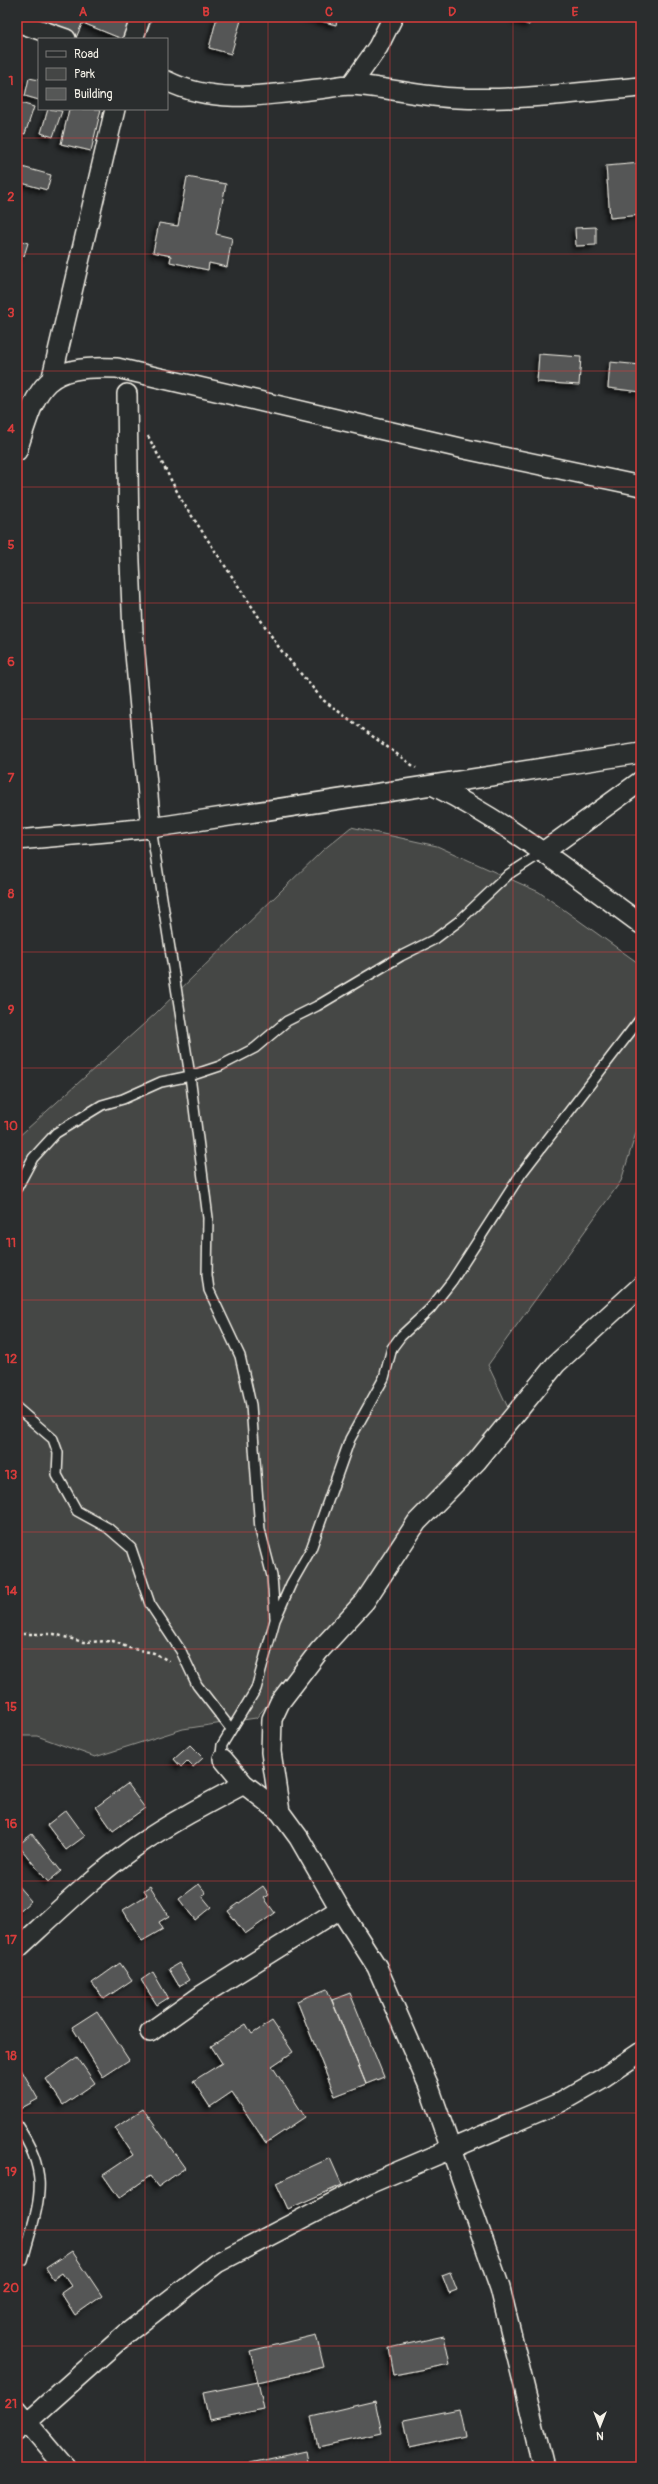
<svg xmlns="http://www.w3.org/2000/svg" width="658" height="2484" viewBox="0 0 658 2484" font-family="Pangolin,sans-serif">
  <style>
    .green { fill: #444645; stroke: #9c9c96 }
    .building { fill: #555756; stroke: #f4f1e8; filter: url(#shadow) }
    .lines { fill: none; stroke-linecap: round; stroke-linejoin: round }
    .lane-casing { stroke: #f4f1e8; stroke-width: 12 }
    .street-casing { stroke: #f4f1e8; stroke-width: 22 }
    .path { stroke: #f4f1e8; stroke-width: 2.5; stroke-dasharray: 3 3; stroke-linecap: butt }
    .lane { stroke: #2a2d2e; stroke-width: 9 }
    .street { stroke: #2a2d2e; stroke-width: 19 }
    .grid { fill: none; stroke: #d93c3b; stroke-width: 1; stroke-opacity: 0.55 }
    .neatline { fill: none; stroke: #d93c3b; stroke-width: 1.5 }
    .grid-label { font-size: 13px; text-anchor: middle; font-weight: bold; fill: #d93c3b }
  </style>
  <defs>
    <filter id="shadow"><feDropShadow dx="-3.5" dy="3.5" stdDeviation="2" flood-color="#0009"/></filter>
  </defs>
  <rect width="100%" height="100%" fill="#2a2d2e"/>
  <filter id="ink" filterUnits="userSpaceOnUse"><feTurbulence type="fractalNoise" baseFrequency=".025" numOctaves="2"/><feDisplacementMap in="SourceGraphic" scale="8" xChannelSelector="R" yChannelSelector="G"/><feConvolveMatrix kernelMatrix="1 2 1 2 8 2 1 2 1" color-interpolation-filters="sRGB"/></filter>
  <g filter="url(#ink)">
    <path class="green" d="M351 827 437 846 539 892 641 965V1117L621 1181 488 1365 511 1414 256 1718 183 1729 95 1757 37 1736H17V1138L155 1014 323 850Z"/>
    <path class="building" d="M43 17H85L76 38 40 24Z
      M86 17H132L122 39 83 23Z
      M217 17H242L231 54 209 48Z
      M306 17H338L336 25Z
      M517 17H532L529 25 516 20Z
      M29 78 39 80V100L25 96Z
      M17 102 34 107 25 134 17 132Z
      M48 109 62 111 53 137 41 133Z
      M69 109H101L91 151 61 144Z
      M641 163V215L610 218 606 166Z
      M22 167 51 175 47 190 18 182Z
      M187 177 226 184 216 234 232 238 227 267 209 263 208 270 170 262 171 256 153 252 159 223 178 226Z
      M596 227V245L576 246 575 228Z
      M17 239 28 243 24 256 17 254Z
      M539 354 581 357 579 385 537 382Z
      M610 362 641 365V392L608 388Z
      M190 1745 203 1758 193 1767 187 1761 181 1767 174 1759Z
      M127 1784 145 1808 113 1831 96 1807Z
      M66 1810 85 1836 66 1850 47 1825Z
      M32 1834 61 1871 48 1882 18 1845Z
      M199 1884 206 1893 202 1896 211 1907 195 1920 179 1899Z
      M17 1885 31 1901 17 1913Z
      M150 1886 169 1916 159 1922 163 1929 142 1941 123 1910 147 1895 144 1890Z
      M263 1886 269 1895 264 1898 275 1913 245 1934 228 1911Z
      M120 1963 132 1980 104 1999 92 1983Z
      M179 1963 189 1980 179 1986 169 1969Z
      M153 1972 168 1998 157 2005 141 1980Z
      M327 1989 366 2084 335 2096 297 2001Z
      M350 1993 384 2077 366 2084 332 2000Z
      M97 2011 129 2060 103 2077 72 2027Z
      M272 2021 293 2052 272 2066 305 2117 266 2143 232 2092 210 2107 193 2081 222 2063 211 2046 246 2024 252 2034Z
      M77 2057 95 2083 63 2105 46 2079Z
      M17 2062 38 2099 20 2109 17 2104Z
      M143 2109 185 2168 158 2187 150 2176 119 2198 103 2175 133 2155 115 2128Z
      M330 2158 342 2185 288 2209 276 2183Z
      M72 2251 102 2296 75 2315 61 2293 71 2286 62 2273 53 2279 46 2268Z
      M450 2272 457 2290 449 2293 442 2275Z
      M316 2335 324 2367 258 2382 250 2351Z
      M444 2336 450 2364 394 2375 389 2348Z
      M258 2382 264 2409 209 2420 203 2393Z
      M375 2401 382 2433 318 2447 311 2416Z
      M459 2409 465 2436 410 2448 404 2420Z
      M306 2451 309 2467H251L250 2463Z"/>
    <g class="lines">
      <g class="lane-casing">
        <path id="lane" d="M151 828 190 1076 208 1218 207 1275 209 1290 240 1356 251 1405 260 1530 272 1576 275 1618
          M17 1188 33 1158 56 1133 102 1105 123 1099 161 1082 190 1076 220 1066 255 1048 287 1021 317 1006 401 956 435 939 459 921 509 874 543 852
          M17 1408 53 1439 58 1453 57 1475 77 1511 108 1528 131 1548 150 1604 181 1651 197 1685 231 1729
          M223 1759 221 1754 222 1745 256 1689 275 1620 291 1584 311 1549 350 1439 384 1378 392 1348 401 1336 430 1309 452 1281 521 1174 641 1018
          M17 2125C53 2177 38 2203 23 2260"/>
      </g>
      <g class="street-casing">
        <path id="street" d="M17 22 66 39
          M133 39 141 17
          M167 81C215 105 267 95 318 89 329 88 341 85 351 85 387 87 421 97 457 98 518 101 580 92 641 87
          M351 85 378 47 393 17
          M52 377 115 109
          M127 394 129 539 133 632 151 828
          M17 451C38 385 42 365 117 368L465 449 641 486
          M434 786C509 823 574 875 641 924
          M17 840 151 828 641 753
          M543 852 641 781
          M223 1759 244 1784 280 1812 299 1838 340 1909 377 1967 428 2084 500 2288 544 2467
          M280 1812 271 1752 272 1719 280 1702 319 1651 365 1601 417 1522 477 1461 556 1364 641 1286
          M17 1949C55 1914 93 1877 135 1847 170 1823 206 1804 244 1784
          M150 2032 202 1995 340 1909
          M17 2410 65 2467
          M17 2431 126 2334 217 2263 371 2183 559 2103 601 2079 641 2052"/>
      </g>
      <path class="path" d="M148 436 182 501 280 649 323 700 416 768
        M17 1634H54L83 1642 113 1641 129 1648 154 1653 169 1661"/>
      <use href="#lane" class="lane"/>
      <use href="#street" class="street"/>
    </g>
  </g>
  <path class="grid" d="M145 17V39M268 17V2467M390 17V2467M513 17V2467M145 109V2467M17 138H641M17 254H641M17 371H641M17 487H641M17 603H641M17 719H641M17 835H641M17 952H641M17 1068H641M17 1184H641M17 1300H641M17 1416H641M17 1532H641M17 1649H641M17 1765H641M17 1881H641M17 1997H641M17 2113H641M17 2230H641M17 2346H641"/>
  <rect width="658" height="2484" fill="none" stroke="#2a2d2e" stroke-width="44"/>
  <rect x="38" y="38" width="130" height="72" fill="#2a2d2e" stroke="#7b7b78"/>
  <rect x="46" y="51" width="20" height="6" fill="#2a2d2e" stroke="#7b7b78"/>
  <text x="74" y="58" font-size="12" fill="#f4f1e8">Road</text>
  <rect x="46" y="68" width="20" height="12" fill="#444645" stroke="#7b7b78"/>
  <text x="74" y="78" font-size="12" fill="#f4f1e8">Park</text>
  <rect x="46" y="88" width="20" height="12" fill="#555756" stroke="#7b7b78"/>
  <text x="74" y="98" font-size="12" fill="#f4f1e8">Building</text>
  <g transform="translate(600 2426) rotate(180)" stroke="#2a2d2e" stroke-width="3" paint-order="stroke">
  <path d="M0-3L7 15L0 10L-7 15Z" fill="#f4f1e8"/>
  <text y="-6" font-size="11" font-weight="bold" text-anchor="middle" fill="#f4f1e8">N</text>
  </g>
  <rect x="22" y="22" width="614" height="2440" class="neatline"/>
  <g class="grid-label">
    <text x="83" y="16">A</text>
    <text x="206" y="16">B</text>
    <text x="329" y="16">C</text>
    <text x="452" y="16">D</text>
    <text x="575" y="16">E</text>
    <text x="11" y="85">1</text>
    <text x="11" y="201">2</text>
    <text x="11" y="317">3</text>
    <text x="11" y="433">4</text>
    <text x="11" y="549">5</text>
    <text x="11" y="666">6</text>
    <text x="11" y="782">7</text>
    <text x="11" y="898">8</text>
    <text x="11" y="1014">9</text>
    <text x="11" y="1130">10</text>
    <text x="11" y="1247">11</text>
    <text x="11" y="1363">12</text>
    <text x="11" y="1479">13</text>
    <text x="11" y="1595">14</text>
    <text x="11" y="1711">15</text>
    <text x="11" y="1828">16</text>
    <text x="11" y="1944">17</text>
    <text x="11" y="2060">18</text>
    <text x="11" y="2176">19</text>
    <text x="11" y="2292">20</text>
    <text x="11" y="2408">21</text>
  </g>
</svg>
